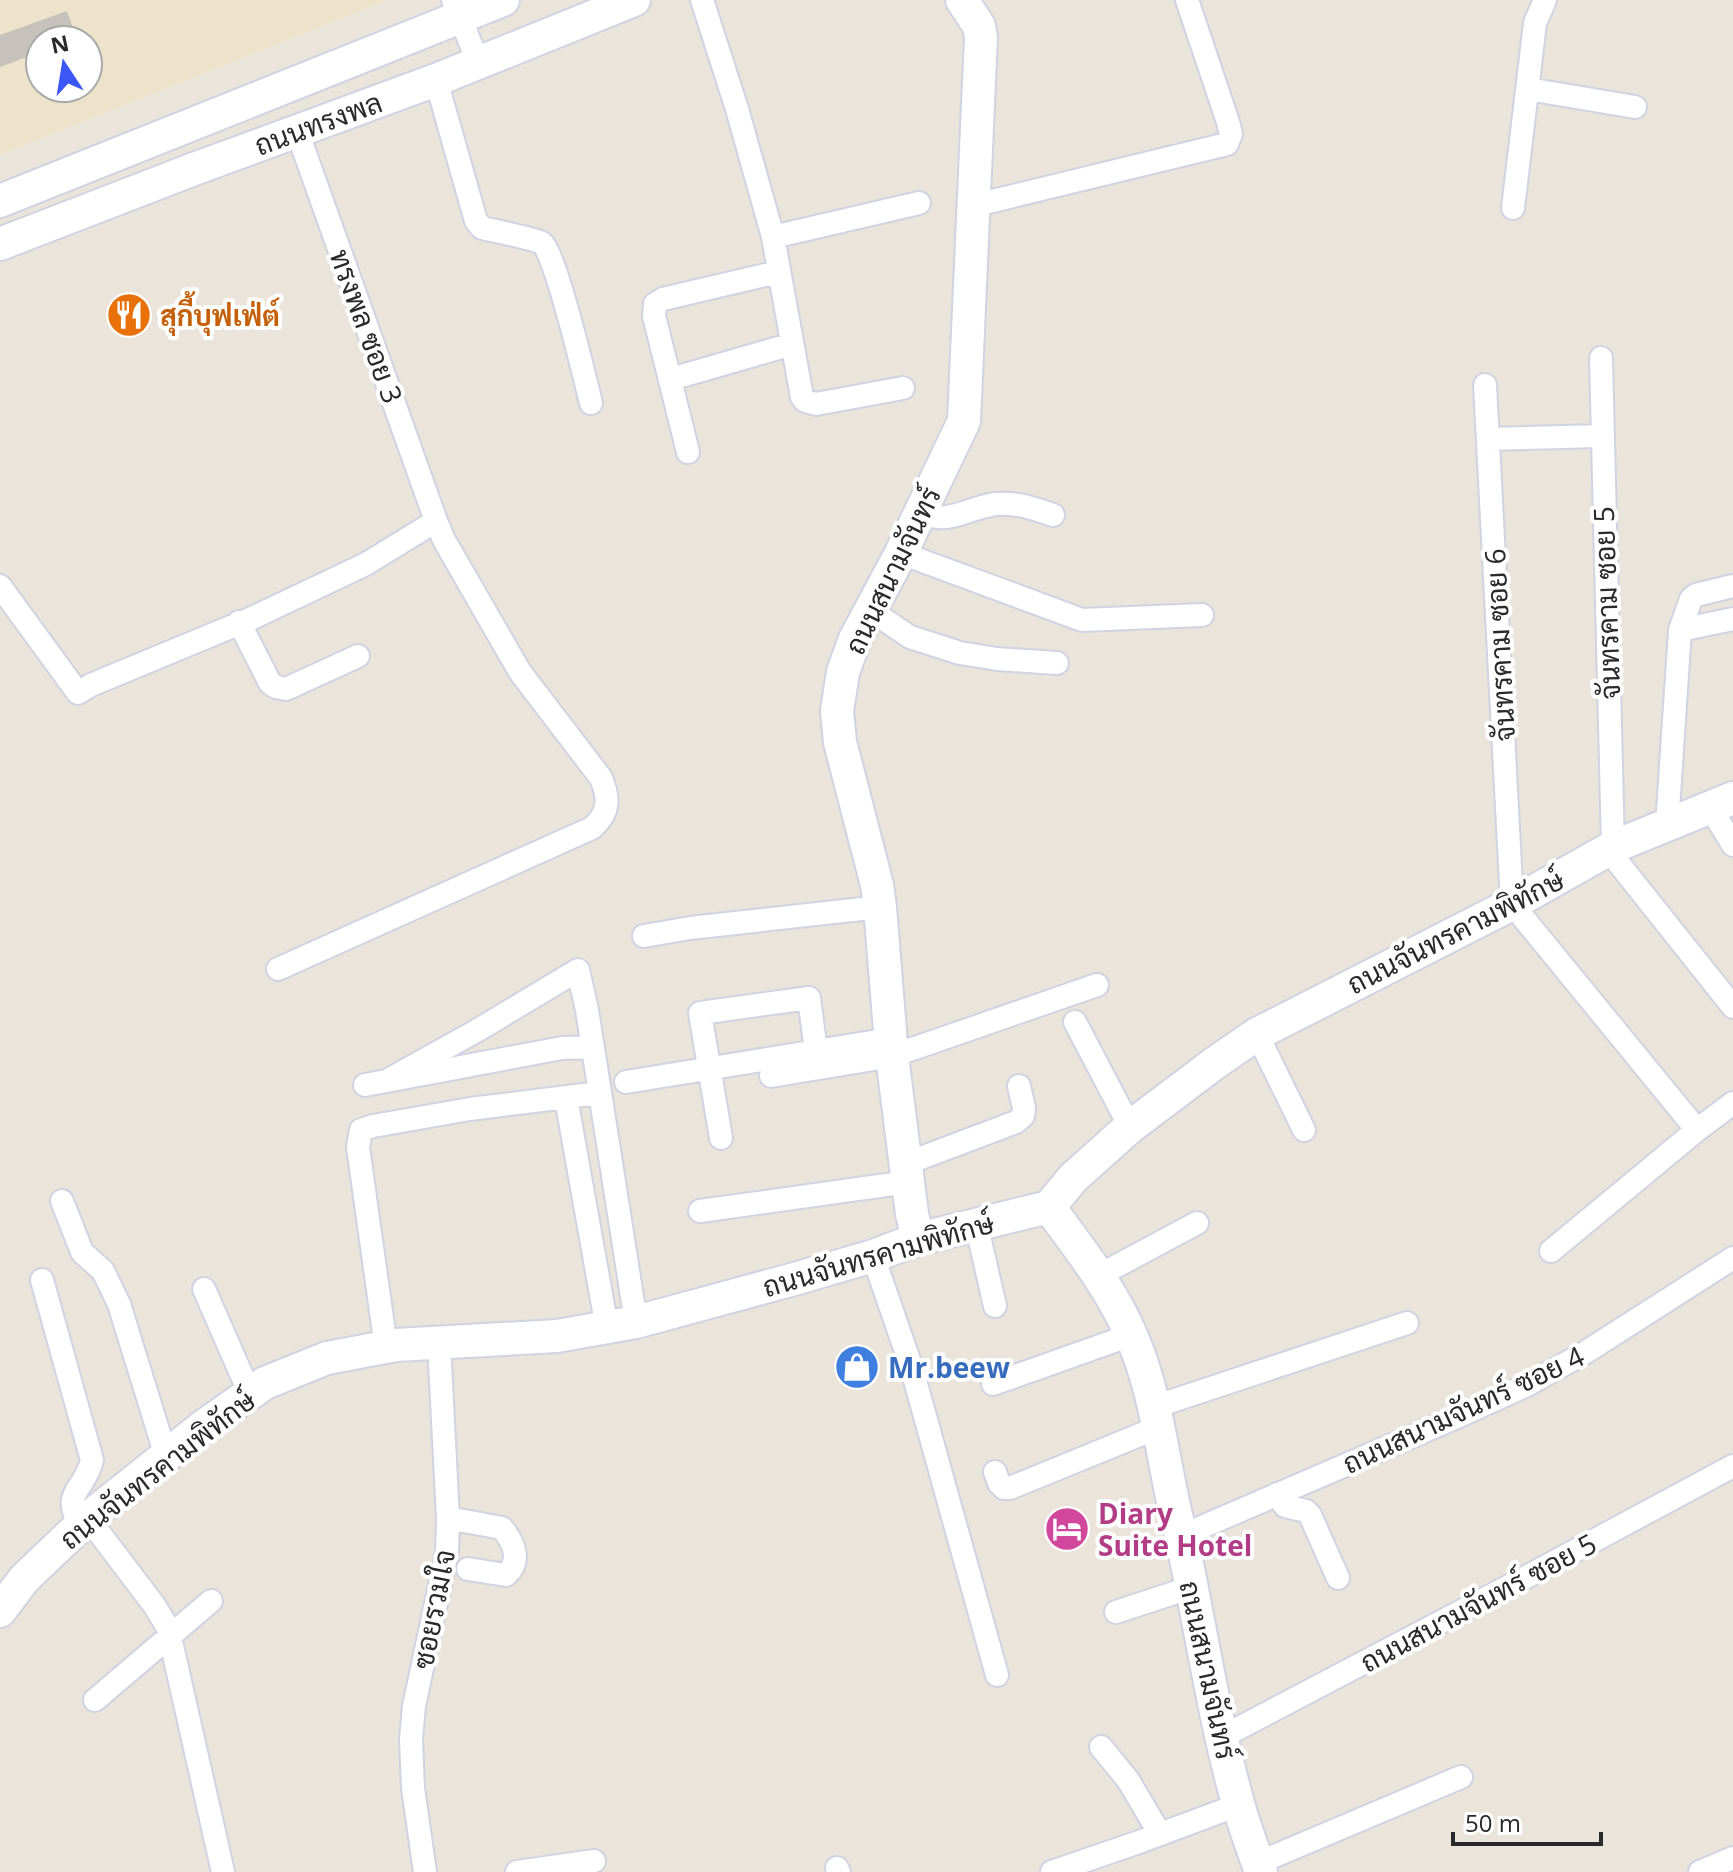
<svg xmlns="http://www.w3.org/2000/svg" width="1733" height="1872" viewBox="0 0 1733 1872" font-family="'Open Sans',Sarabun,sans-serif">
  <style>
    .education { fill: #ede2ca; fill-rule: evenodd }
    .building { fill: #c6c1ba }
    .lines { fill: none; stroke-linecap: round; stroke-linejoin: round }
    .street-casing { stroke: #d0d3e2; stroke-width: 26 }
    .secondary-casing { stroke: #d0d3e2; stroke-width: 36 }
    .street { stroke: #fff; stroke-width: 22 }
    .secondary { stroke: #fff; stroke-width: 32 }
    .labels { text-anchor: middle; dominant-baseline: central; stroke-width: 8; stroke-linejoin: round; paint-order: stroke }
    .street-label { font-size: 28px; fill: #292929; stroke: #fff }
    .food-label { font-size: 28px; font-weight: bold; fill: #c56008; stroke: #fff; text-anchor: start }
    .shop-label { font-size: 28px; font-weight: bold; fill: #366cbe; stroke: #fff; text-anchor: start }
    .hotel-label { font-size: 28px; font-weight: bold; fill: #b23c85; stroke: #fff; text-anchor: start }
  </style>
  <rect width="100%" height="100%" fill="#ebe4da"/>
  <path class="education" d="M0 0H387L0 155ZM40 40H88V88H40Z"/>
  <path class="building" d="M67 11 77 39 40 40V52L0 67V35Z"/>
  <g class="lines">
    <g class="street-casing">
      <path id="street" d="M453 0 478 62
        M702 0 737 109 773 237 802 397 805 401 816 404 903 388
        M436 80 476 221 482 228C494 231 533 238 542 243 555 252 585 379 591 403
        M1528 89 1635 107
        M972 206 1227 144 1231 134 1228 122 1187 0
        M1513 208 1535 23 1545 0
        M773 237 919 203
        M1601 358 1613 847
        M671 379 792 344
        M1485 385 1512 904 1697 1130
        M1488 439 1601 436
        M688 452 654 316 655 304 663 299 778 272
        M920 513C953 525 965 508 996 504 1016 502 1035 509 1053 515
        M901 553 1082 620 1202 615
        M0 586 78 693 91 685 250 619 366 564 436 521
        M870 610 910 637 960 653 997 659 1057 663
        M239 622 270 683 276 687 286 689 358 656
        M1680 630 1733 619
        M1710 807 1733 845
        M1667 825 1680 630 1691 599 1696 595 1733 586
        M1608 850 1733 1007
        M644 936 690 928 880 907
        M278 969 592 828C609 813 610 800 601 778L520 672 444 540 436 521 297 131
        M1075 1022 1130 1127
        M1257 1034 1304 1130
        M771 1076 892 1056 1097 985
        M388 1080 478 1030 578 970 587 1010 636 1322
        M626 1082 890 1039
        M365 1085 562 1048 593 1047
        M566 1098 607 1328
        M721 1138 700 1013 809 998 816 1051
        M905 1164 1016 1122 1023 1116 1024 1108 1019 1086
        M62 1201 82 1252 103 1271 119 1304 166 1456
        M700 1211 908 1182
        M976 1223 995 1306
        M1551 1251 1697 1130 1733 1103
        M873 1256 911 1366 997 1675
        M1098 1276 1197 1223
        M42 1280 92 1460C84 1493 61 1490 80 1526
        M204 1289 250 1394
        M386 1347 358 1147 361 1130 373 1126 470 1109 599 1093
        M993 1384 1131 1335
        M1154 1407 1407 1323
        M995 1472 999 1483 1004 1488H1010L1159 1427
        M1277 1494 1285 1506 1306 1511 1310 1515 1338 1578
        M88 1518 154 1605 168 1628 223 1872
        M448 1518 502 1528C514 1543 522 1561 506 1575L468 1569
        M1181 1536 1457 1417 1529 1384 1586 1352 1733 1258
        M1116 1612 1192 1587
        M95 1700 211 1601
        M1222 1737 1517 1582 1733 1466
        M1101 1747 1128 1780 1160 1834
        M1258 1863 1461 1777
        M837 1868 839 1872
        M425 1872 413 1788 411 1739 414 1706 447 1552 448 1518 439 1344
        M517 1872 594 1861
        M1052 1872 1139 1842 1238 1805
        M1700 1872 1733 1858"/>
    </g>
    <g class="secondary-casing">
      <path id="secondary" d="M0 201 503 0
        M0 244 194 169 436 80 634 0
        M1049 1207C1079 1248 1111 1288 1131 1335 1155 1389 1161 1448 1174 1506 1180 1533 1187 1561 1192 1589 1206 1661 1218 1732 1238 1803 1244 1826 1253 1849 1261 1872
        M918 1239 912 1214 892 1056 880 907 877 885 840 742 837 711 843 672 855 639 901 553 964 421 981 37 979 26 962 0
        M0 1611 24 1579 88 1518 205 1425 265 1383 327 1358 396 1345 557 1336 636 1322 798 1278 873 1256 918 1239 1049 1207 1073 1178 1130 1127 1215 1063 1257 1034 1512 904 1613 847 1733 798"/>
    </g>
    <use href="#street" class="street"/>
    <use href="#secondary" class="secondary"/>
  </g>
  <defs>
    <g id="restaurant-disc" transform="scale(2.3)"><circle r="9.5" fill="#e8710a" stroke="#fff"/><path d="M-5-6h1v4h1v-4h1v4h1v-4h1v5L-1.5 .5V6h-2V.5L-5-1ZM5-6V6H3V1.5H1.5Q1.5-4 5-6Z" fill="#fff"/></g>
    <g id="shop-disc" transform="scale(2.3)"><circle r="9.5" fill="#3f7fe0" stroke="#fff"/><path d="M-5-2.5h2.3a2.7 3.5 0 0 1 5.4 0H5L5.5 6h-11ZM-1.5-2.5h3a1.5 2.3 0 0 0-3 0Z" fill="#fff"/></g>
    <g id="hotel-disc" transform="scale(2.3)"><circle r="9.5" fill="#d1479c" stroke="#fff"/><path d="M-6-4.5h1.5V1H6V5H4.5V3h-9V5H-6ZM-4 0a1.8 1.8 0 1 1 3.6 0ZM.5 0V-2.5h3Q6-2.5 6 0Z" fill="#fff"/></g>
  </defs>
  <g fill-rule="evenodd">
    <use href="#restaurant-disc" x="129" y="315"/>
    <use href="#shop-disc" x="857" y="1367"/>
    <use href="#hotel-disc" x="1067" y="1529"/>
  </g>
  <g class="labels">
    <g class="street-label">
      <text transform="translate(318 123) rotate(-20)">ถนนทรงพล</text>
      <text transform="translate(367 326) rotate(70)">ทรงพล ซอย 3</text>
      <text transform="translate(892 570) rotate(-64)">ถนนสนามจันทร์</text>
      <text transform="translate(1606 603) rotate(-92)">จันทรคาม ซอย 5</text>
      <text transform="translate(1499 645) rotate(-93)">จันทรคาม ซอย 6</text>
      <text transform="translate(1455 931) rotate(-27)">ถนนจันทรคามพิทักษ์</text>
      <text transform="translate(878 1254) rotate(-16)">ถนนจันทรคามพิทักษ์</text>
      <text transform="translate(1463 1409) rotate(-25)">ถนนสนามจันทร์ ซอย 4</text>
      <text transform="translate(157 1469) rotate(-38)">ถนนจันทรคามพิทักษ์</text>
      <text transform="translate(1478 1602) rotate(-28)">ถนนสนามจันทร์ ซอย 5</text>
      <text transform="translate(433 1609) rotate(-79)">ซอยรวมใจ</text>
      <text transform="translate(1209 1670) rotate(78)">ถนนสนามจันทร์</text>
    </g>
    <g class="food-label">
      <text x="160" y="315">สุกี้บุฟเฟ่ต์</text>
    </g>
    <g class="shop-label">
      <text x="888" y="1367">Mr.beew</text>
    </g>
    <g class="hotel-label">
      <text x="1098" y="1513">Diary<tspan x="1098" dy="32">Suite Hotel</tspan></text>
    </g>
  </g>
  <g transform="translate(64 64) rotate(348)"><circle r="38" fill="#ffffff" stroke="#a9a9a9" stroke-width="2"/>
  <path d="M0-6L14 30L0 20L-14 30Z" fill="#3b58f7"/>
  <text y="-12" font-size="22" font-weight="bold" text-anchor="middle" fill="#292929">N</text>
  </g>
  <path d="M1453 1832v12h148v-12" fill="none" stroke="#292929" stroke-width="4"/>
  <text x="1465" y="1832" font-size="24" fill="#292929" stroke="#ffffff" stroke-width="6" paint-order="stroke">50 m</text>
</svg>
